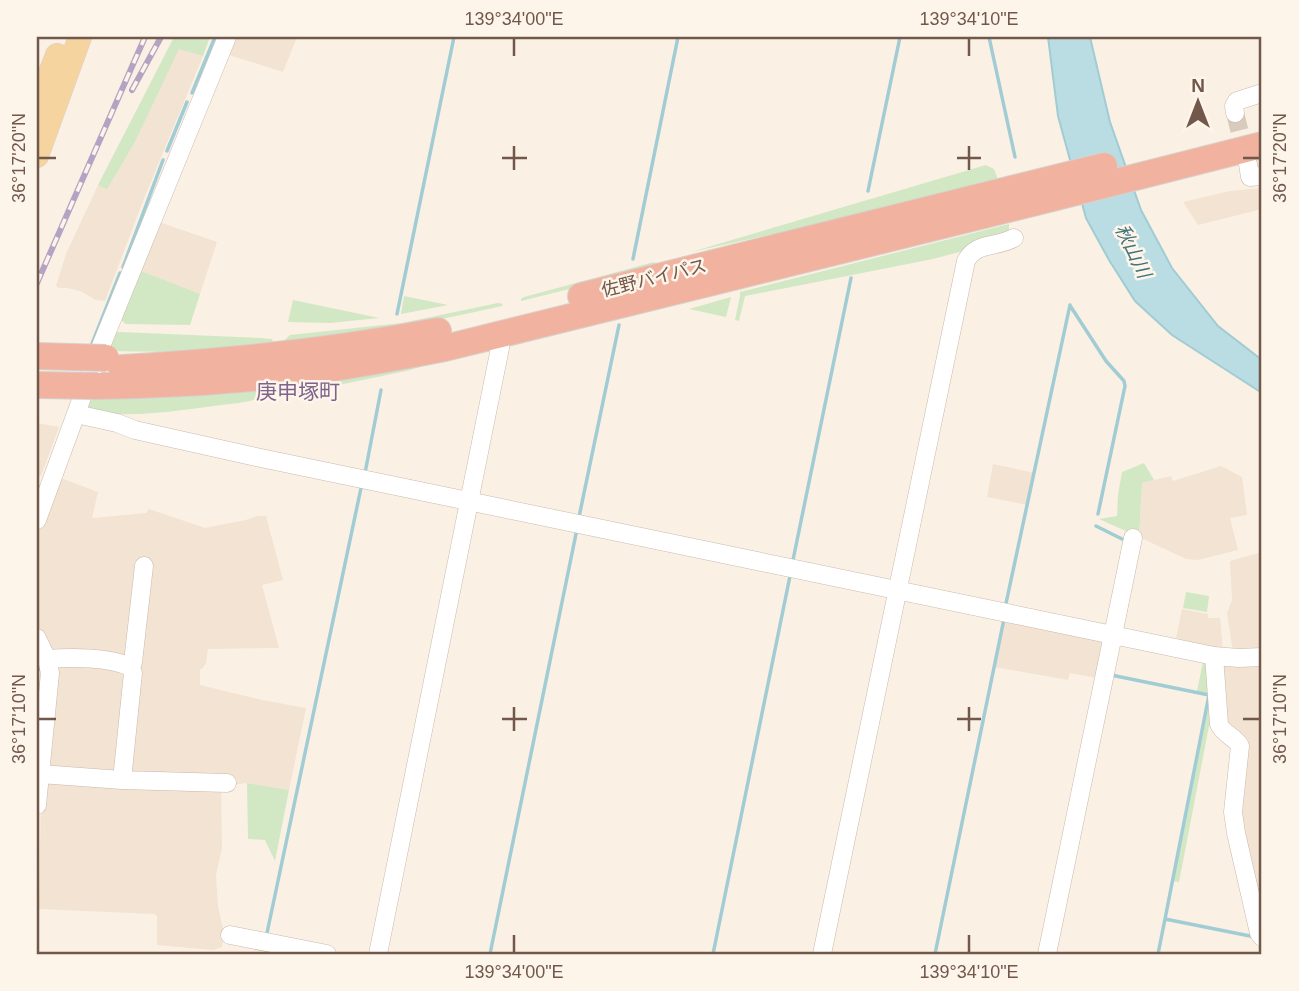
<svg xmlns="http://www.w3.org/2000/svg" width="1299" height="991" viewBox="0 0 1299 991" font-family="Helvetica,'Noto Sans JP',sans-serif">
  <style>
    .residential { fill: #f2e3d3 }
    .green { fill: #d2e7c3 }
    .water { fill: #badde3; stroke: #a1ccd4; stroke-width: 2 }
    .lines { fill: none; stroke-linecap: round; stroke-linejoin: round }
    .stream { stroke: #a1ccd4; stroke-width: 3.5 }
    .minor-tunnel { stroke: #d8cbbe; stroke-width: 18; stroke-dasharray: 18 9; stroke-linecap: butt }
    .minor-casing { stroke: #cbb9ab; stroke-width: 19 }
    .major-casing { stroke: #d7d0cd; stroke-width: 24 }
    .highway-casing { stroke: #d7d0cd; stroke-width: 28 }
    .minor { stroke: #fff; stroke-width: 18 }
    .major { stroke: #f5d4a0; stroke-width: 23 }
    .highway { stroke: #f1b39f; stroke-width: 26 }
    .rail-casing { stroke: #b4a3c3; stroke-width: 6 }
    .rail { stroke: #fef5ea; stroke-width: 3.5; stroke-dasharray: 10; stroke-linecap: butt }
    .highway-bridge-casing { stroke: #d7d0cd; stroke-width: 28; stroke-linecap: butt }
    .highway-bridge { stroke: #f1b39f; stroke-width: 26 }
    .ticks { fill: none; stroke: #71584b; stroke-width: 2.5 }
    .labels { text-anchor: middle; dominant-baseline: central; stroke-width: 5; stroke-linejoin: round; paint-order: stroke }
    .street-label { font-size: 18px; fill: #71584b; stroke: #fef5ea }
    .water-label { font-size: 19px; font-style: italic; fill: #43737c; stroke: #fef5ea }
    .quarter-label { font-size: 21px; fill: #7e638d; stroke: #fef5ea }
    .neatline { fill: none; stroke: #71584b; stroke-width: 2.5 }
    .ticks-label { font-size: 18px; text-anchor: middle; fill: #71584b }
  </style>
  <rect width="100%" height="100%" fill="#faf1e4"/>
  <path class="residential" d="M232 37H297L283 72 226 54Z
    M179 48 203 56 143 201 105 301 96 300 80 291 67 288H59L56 286 66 254 98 185 107 188 135 142Z
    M1262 188V209L1198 225 1183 202 1230 191Z
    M159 222 217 242 200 294 139 270Z
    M37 423 59 427 41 476 37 475Z
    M993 464 1035 473 1028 505 987 497Z
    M1221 466 1242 477 1247 515 1230 518 1238 550 1198 560 1186 559 1139 537 1142 483 1171 476 1173 481Z
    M58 477 98 492 92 518 146 513 149 509 205 528 246 520 257 516H266L283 580 262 585 279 648 208 649 206 663 202 669H200V685L262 700 306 708 289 790 247 783 232 785 221 778 222 848 216 875 218 906 224 934 222 947 213 950 157 945V916L154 914 39 909 41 793 56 652 48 646 37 623V535Z
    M1262 552V653L1233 652 1227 613 1232 600 1230 561Z
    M1182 609 1208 614V618H1220L1223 651 1176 638Z
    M1004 616 1106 641 1097 678 1070 673 1068 680 994 667Z
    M1262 664V929L1238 816 1246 748 1223 725 1220 666Z"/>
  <path class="green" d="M174 37H210L203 56 179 49 135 142 107 189 98 185Z
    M986 165 994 169 998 179 796 229 691 252Z
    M1009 224V232L963 251 933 259 745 296 739 321 735 320 740 296V292Z
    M719 252 521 301V299L524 297 654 262 657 264Z
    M139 270 200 294 190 325 126 324 121 320V313Z
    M404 296 448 305 401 314Z
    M731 297 726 317 689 309Z
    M293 300 379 318 330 323 288 322Z
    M498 303 503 304 502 306C404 328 304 346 204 351 172 353 139 351 107 351L94 394 482 350 406 371 291 395H278L273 391H266L254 400 239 403C191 408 134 420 87 411L84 400 111 333 120 332 260 338 272 339 273 342C281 343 284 341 290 335L402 323Z
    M1144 463 1154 480 1142 483 1139 537 1099 519 1117 516 1118 495 1122 472Z
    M1186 592 1209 596 1207 612 1183 608Z
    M1204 657 1208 658 1214 726H1209L1179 882 1173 881 1211 694 1197 691Z
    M247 783 289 790 275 861 265 840 248 839Z"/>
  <path class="water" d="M1048 37H1090L1110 122 1141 210 1172 268 1218 326 1262 360V393L1172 335 1135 301 1109 260 1086 218 1058 116Z"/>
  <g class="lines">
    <path class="stream" d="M989 37 1015 157
      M192 93 215 37
      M167 151 187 102
      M868 191 900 37
      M633 259 678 37
      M123 267 163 160
      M1071 307 1106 361 1124 381 1125 386 1098 514
      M397 314 454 37
      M90 349 120 273
      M365 473 381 390
      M579 517 619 325
      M1096 526 1128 542
      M793 560 851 278
      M1005 608 1070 305
      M37 659 41 670
      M1111 675 1209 695 1165 919 1255 937
      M267 933 361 488
      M490 954 577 529
      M713 954 790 576
      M935 954 1004 619
      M1158 954 1165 919"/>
    <path class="minor-tunnel" d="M1235 113 1246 157"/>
    <g class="minor-casing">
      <path id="minor" d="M1235 113 1234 106 1237 101 1262 93
        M1248 164 1250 177 1262 176
        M76 414 117 423 135 430 256 457 1214 656 1239 658 1262 657
        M37 520 99 351 227 37
        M37 638 47 659 50 673 37 805
        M1214 656 1219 724C1223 734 1235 737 1240 746L1233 812 1236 833 1259 933 1262 937
        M47 659C71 657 109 657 131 667L133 673 122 780
        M131 667 133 662 144 566
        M40 774 122 780 227 783
        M230 935 327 954
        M378 954 500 348 501 335
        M822 954 966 261C976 242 995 248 1014 238
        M1047 954 1133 538"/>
    </g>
    <g class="major-casing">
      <path id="major" d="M37 107 57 55
        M37 156 80 37"/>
    </g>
    <g class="highway-casing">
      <path id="highway" d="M581 296 1104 166
        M122 368C229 362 333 351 438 331
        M98 386C141 385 184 384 227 380 300 375 373 362 445 348L1049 199 1262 145"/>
    </g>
    <use href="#minor" class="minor"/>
    <use href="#major" class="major"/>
    <use href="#highway" class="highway"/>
    <g class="rail-casing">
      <path id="rail" d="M132 90 161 37
        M37 283 145 37"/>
    </g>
    <use href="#rail" class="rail"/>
    <g class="highway-bridge-casing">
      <path id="highway-bridge" d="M37 356 106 358
        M37 385 98 386"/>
    </g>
    <use href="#highway-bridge" class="highway-bridge"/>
  </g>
  <path class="ticks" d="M514 38V56M969 38V56M514 146V170M969 146V170M38 158H56M502 158H527M957 158H981M1243 158H1260M514 707V731M969 707V731M38 719H56M502 719H527M957 719H981M1243 719H1260M514 935V953M969 935V953"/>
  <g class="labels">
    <g class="street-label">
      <text transform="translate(654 278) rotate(-14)">佐野バイパス</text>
    </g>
    <g class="water-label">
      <text transform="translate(1133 251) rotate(64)">秋山川</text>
    </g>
    <g class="quarter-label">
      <text x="298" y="391">庚申塚町</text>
    </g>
  </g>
  <rect width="1299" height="991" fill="none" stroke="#fef5ea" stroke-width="77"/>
  <g transform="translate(1198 102)" stroke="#fef5ea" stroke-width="5" paint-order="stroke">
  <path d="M0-5L12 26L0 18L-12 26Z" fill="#71584b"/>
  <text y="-10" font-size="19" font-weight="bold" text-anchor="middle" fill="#71584b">N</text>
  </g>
  <rect x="38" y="38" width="1222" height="915" class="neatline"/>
  <g class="ticks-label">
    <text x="514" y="25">139°34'00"E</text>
    <text x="969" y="25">139°34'10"E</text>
    <text transform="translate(19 158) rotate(-90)" y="6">36°17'20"N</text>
    <text transform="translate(1280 158) rotate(-90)" y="6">36°17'20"N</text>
    <text transform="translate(19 719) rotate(-90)" y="6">36°17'10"N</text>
    <text transform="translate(1280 719) rotate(-90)" y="6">36°17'10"N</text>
    <text x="514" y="978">139°34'00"E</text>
    <text x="969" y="978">139°34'10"E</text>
  </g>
</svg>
